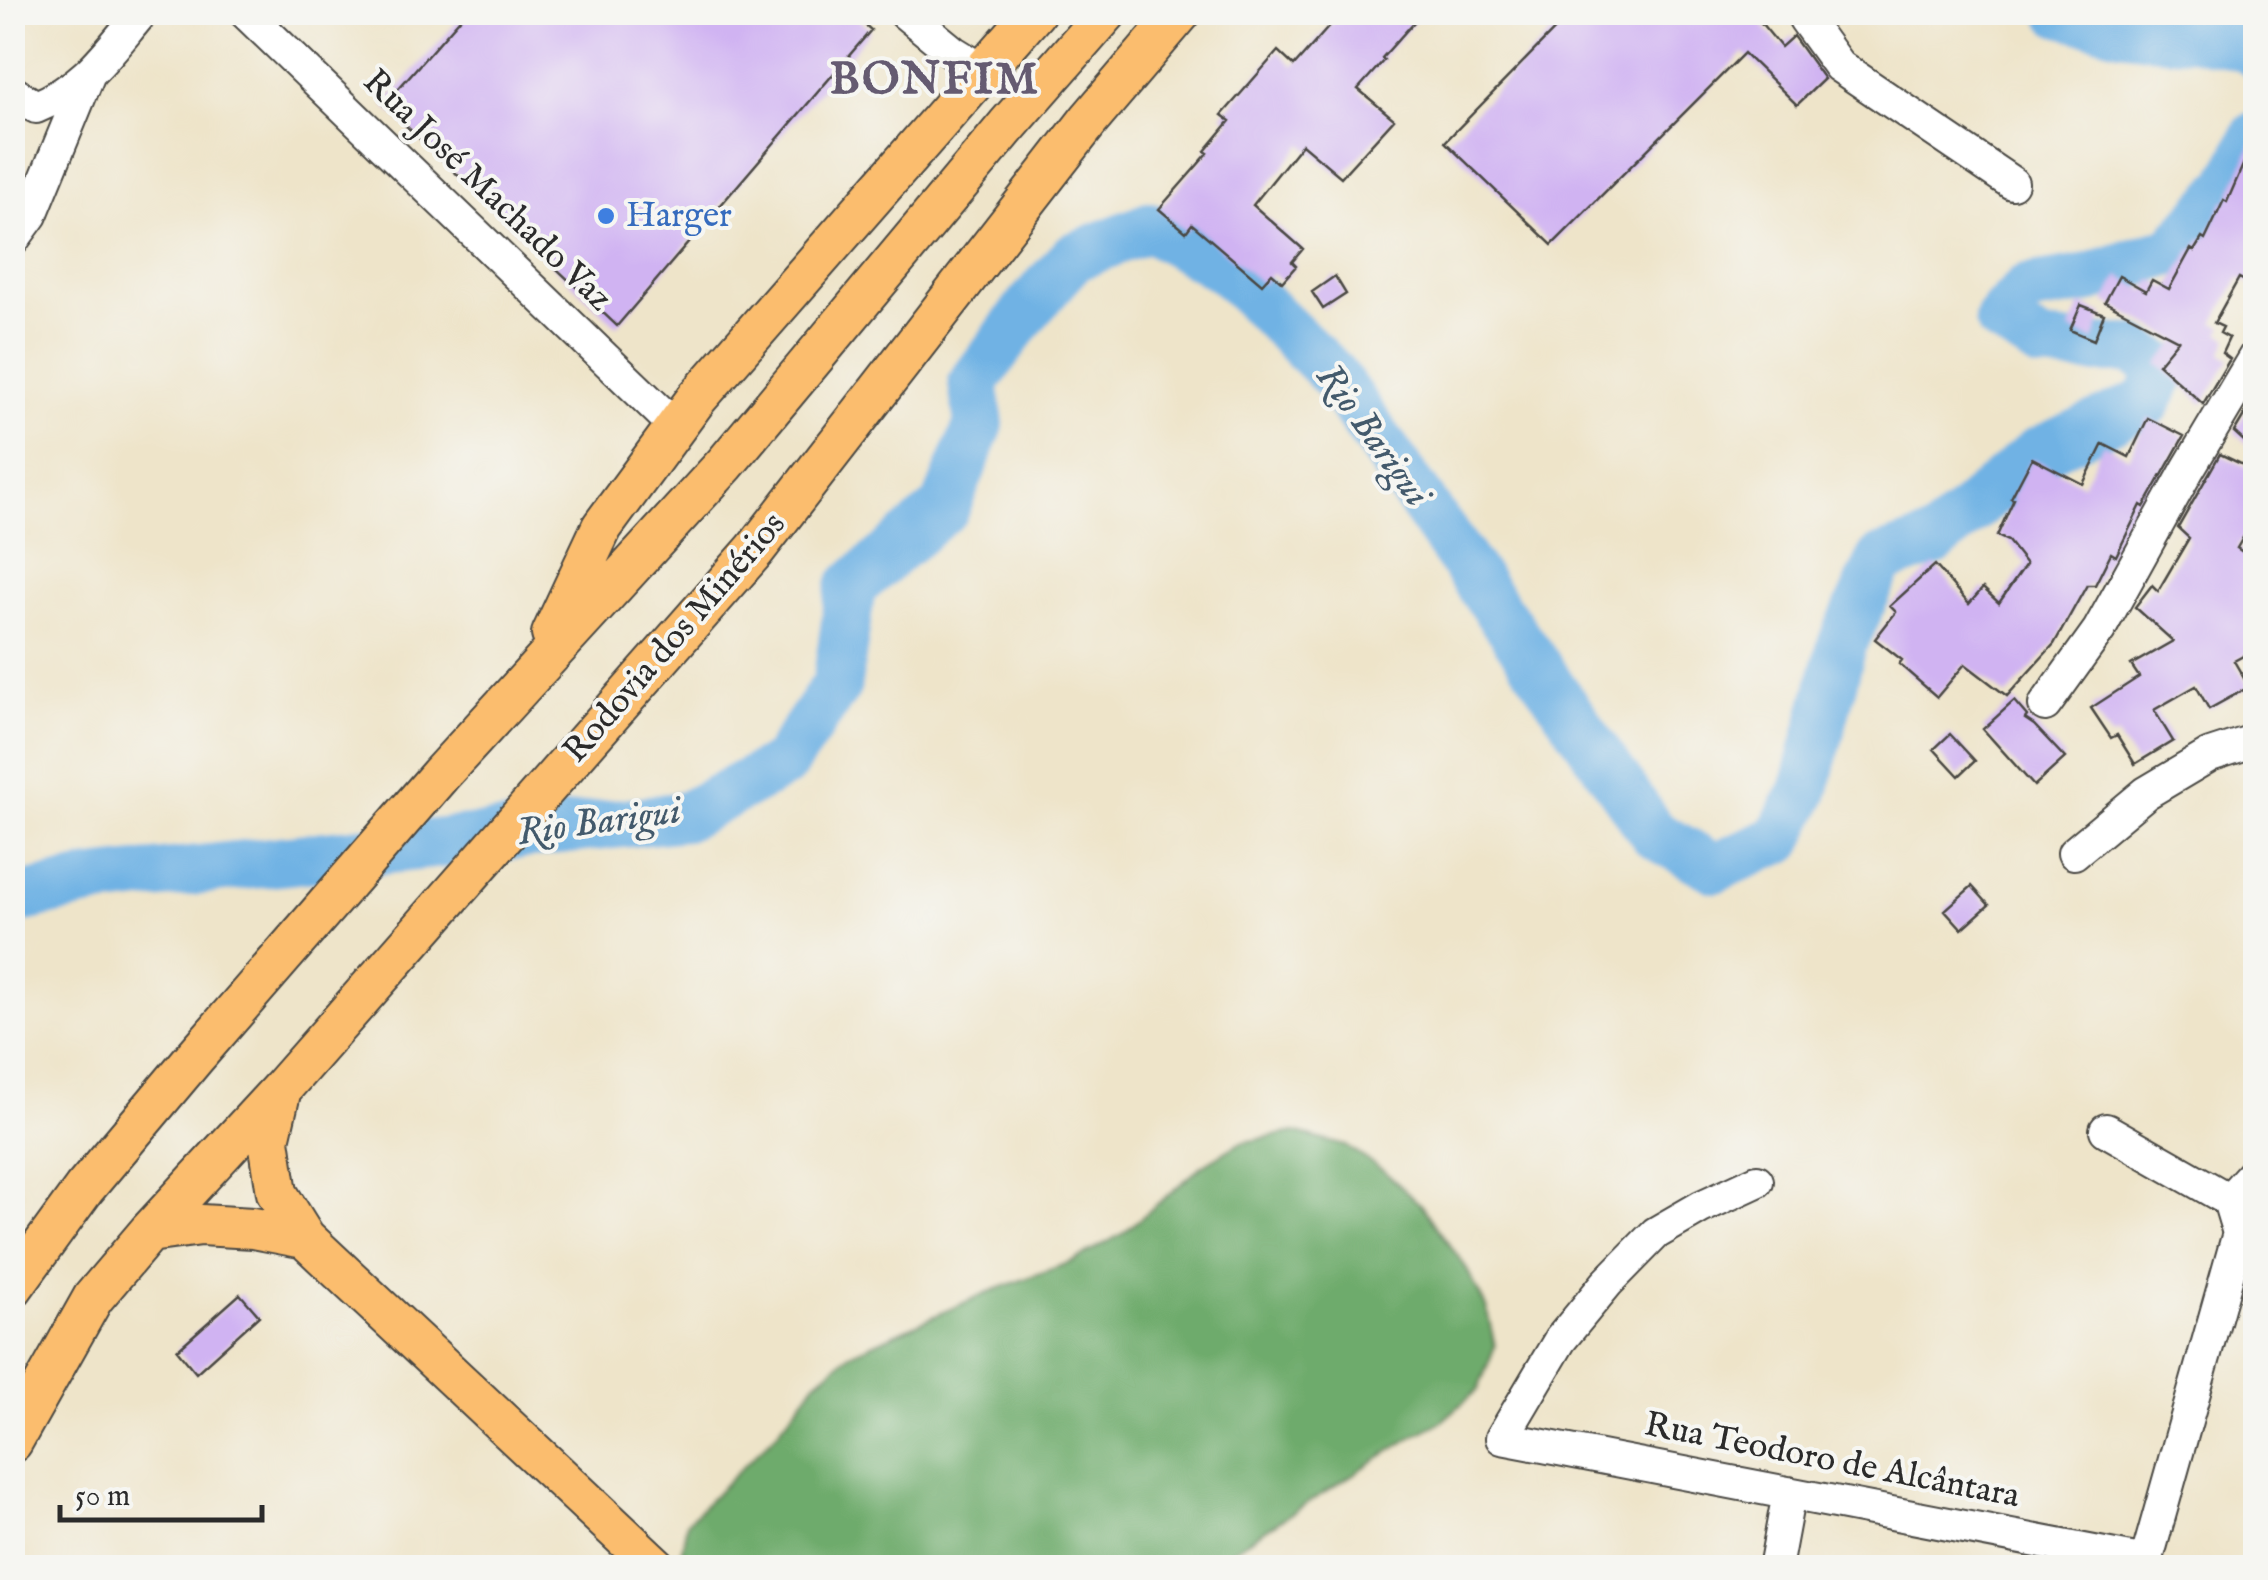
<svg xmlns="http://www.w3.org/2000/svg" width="2268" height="1580" viewBox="0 0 2268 1580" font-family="'IM FELL English',serif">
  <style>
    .forest { fill: #6eab6c; stroke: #4c6b4c; stroke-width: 2.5 }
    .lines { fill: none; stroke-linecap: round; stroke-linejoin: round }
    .river { stroke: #6fb2e4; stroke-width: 50 }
    .building { fill: #d0b3f2 }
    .minor-casing { stroke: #484743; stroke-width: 36 }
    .major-casing { stroke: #484743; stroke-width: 44 }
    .minor { stroke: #fff; stroke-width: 32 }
    .major { stroke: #fbbd6e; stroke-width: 40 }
    .shop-dot { fill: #3f7fe0; stroke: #f6f6f2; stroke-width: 4 }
    .labels { text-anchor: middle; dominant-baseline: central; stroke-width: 8; stroke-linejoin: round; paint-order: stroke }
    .street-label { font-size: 35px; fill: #2b2b2b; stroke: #f6f6f2 }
    .shop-label { font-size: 35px; fill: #366cbe; stroke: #f6f6f2; text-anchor: start }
    .water-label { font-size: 38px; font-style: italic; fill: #435a6c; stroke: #f6f6f2 }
    .district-label { font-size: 45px; font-weight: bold; letter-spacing: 2.5px; fill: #655b71; stroke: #f6f6f2 }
  </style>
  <rect width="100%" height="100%" fill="#f6f6f2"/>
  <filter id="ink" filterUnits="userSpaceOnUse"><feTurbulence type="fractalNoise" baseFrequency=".01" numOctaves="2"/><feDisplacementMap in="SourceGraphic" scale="20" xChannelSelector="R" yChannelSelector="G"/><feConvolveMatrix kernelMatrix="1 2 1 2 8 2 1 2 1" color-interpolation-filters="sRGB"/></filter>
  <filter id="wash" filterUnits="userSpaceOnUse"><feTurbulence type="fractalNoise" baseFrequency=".0048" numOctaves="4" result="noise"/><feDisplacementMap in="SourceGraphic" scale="40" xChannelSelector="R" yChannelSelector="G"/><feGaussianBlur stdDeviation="2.25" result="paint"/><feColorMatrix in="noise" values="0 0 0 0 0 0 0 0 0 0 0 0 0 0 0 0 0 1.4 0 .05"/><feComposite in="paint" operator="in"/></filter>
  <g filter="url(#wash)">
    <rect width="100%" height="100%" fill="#eee4c9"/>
    <path class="forest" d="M1294 1132 1346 1146 1385 1172 1420 1204 1465 1266 1486 1307 1495 1346 1478 1390 1441 1422 1412 1437 1206 1567H680L679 1565 687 1522 776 1434 816 1382 850 1354 986 1293 1071 1262 1122 1234 1202 1166 1240 1143Z"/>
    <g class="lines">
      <path class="river" d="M2061 12 2120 28 2170 35 2194 34 2249 48 2256 54
        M12 900 90 882 686 816 783 764 837 684 851 587 945 508 979 424 973 383 1026 311 1074 257 1149 227 1227 271 1332 374 1654 834 1715 868 1780 839 1805 788 1842 645 1881 560 1935 541 2036 453 2147 402 2165 369 2130 349H2088L2041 345 1999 319 2027 289 2082 280 2174 250 2232 185 2256 136"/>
    </g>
    <g id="blocks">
      <path class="building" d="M466 12H851L871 30 617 326 384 105Z
        M1342 12H1423L1382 58 1384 60 1358 89 1394 119 1341 177 1302 144 1253 205 1303 249 1292 262 1296 266 1282 282 1272 273 1262 284 1192 224 1186 232 1159 209 1208 153 1205 151 1230 121 1222 115 1278 51 1294 66Z
        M1572 12H1752L1781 47 1793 36 1824 79 1797 105 1744 53 1552 245 1445 142Z
        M2256 135V287L2239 278 2214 323 2223 327 2220 333 2229 338 2222 353 2230 359 2203 404 2158 364 2178 340 2105 302 2119 276 2146 291 2152 280 2169 289 2191 249 2194 251 2202 238 2205 240 2224 200 2227 202Z
        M1335 276 1346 294 1323 309 1312 292Z
        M2081 305 2104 314 2094 340 2070 330Z
        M2256 395V452L2234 432Z
        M2148 418 2184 436 2144 507 2141 505 2116 556 2111 553 2095 585H2087L2054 644 2007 696 1965 664 1937 697 1899 664 1902 660 1875 639 1896 612 1890 606 1935 565 1969 604 1983 588 1999 603 2026 564 2008 541 1997 536 2014 499 2011 498 2032 458 2083 484 2103 444 2129 457Z
        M2220 454 2256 471V515L2237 548 2256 561V649L2234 661 2249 687 2209 709 2196 686 2154 710 2173 741 2135 764 2117 735 2111 738 2091 708 2139 677 2131 665 2173 641 2135 607 2152 585 2158 591 2189 538 2178 528Z
        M2014 701 2027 716 2025 719 2034 725 2065 758 2034 786 1983 729Z
        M1950 734 1975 761 1959 776 1934 749Z
        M1972 886 1989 905 1962 929 1945 910Z
        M240 1294 259 1316 196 1373 177 1350Z"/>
    </g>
  </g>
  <g filter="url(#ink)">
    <use href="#blocks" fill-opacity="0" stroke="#484743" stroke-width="2.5"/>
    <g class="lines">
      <g class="minor-casing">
        <path id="minor" d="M245 12 675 426
          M904 12 953 52 984 71
          M1803 12 1805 19 1839 66 2012 183
          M12 92 36 107C86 87 108 52 142 12
          M12 241 31 215 88 76
          M2045 705 2099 630 2188 469 2256 355
          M2074 853 2146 793 2210 755 2256 740
          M1757 1181 1701 1207 1656 1233 1607 1283 1560 1340 1502 1438 2146 1562 2239 1233 2229 1200 2106 1130
          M2229 1200 2256 1170
          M1775 1568 1789 1493"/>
      </g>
      <g class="major-casing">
        <path id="major" d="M552 634 602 527 697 398 1035 12
          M280 1093 269 1140 277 1193 305 1238 657 1568
          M149 1232 201 1225 253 1228 305 1238
          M12 1288 84 1189 194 1058 440 775 725 464 1007 126 1107 12
          M12 1442 93 1298 149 1232 281 1089 755 550 1089 120 1181 12"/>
      </g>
      <use href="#minor" class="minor"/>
      <use href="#major" class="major"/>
    </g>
  </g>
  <circle class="shop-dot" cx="606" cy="216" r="10"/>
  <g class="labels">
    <g class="street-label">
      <text transform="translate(487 191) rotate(44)">Rua José Machado Vaz</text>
      <text transform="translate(675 638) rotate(-49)">Rodovia dos Minérios</text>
      <text transform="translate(1832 1461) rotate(11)">Rua Teodoro de Alcântara</text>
    </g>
    <g class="shop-label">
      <text x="626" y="216">Harger</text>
    </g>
    <g class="water-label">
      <text transform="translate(1372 436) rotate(54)">Rio Barigui</text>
      <text transform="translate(599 823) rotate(-8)">Rio Barigui</text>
    </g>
    <g class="district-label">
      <text x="935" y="80">BONFIM</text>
    </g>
  </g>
  <rect width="2268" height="1580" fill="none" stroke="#f6f6f2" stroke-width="50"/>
  <path d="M60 1505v15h202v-15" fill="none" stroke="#2b2b2b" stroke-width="5"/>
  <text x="75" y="1505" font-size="30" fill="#2b2b2b" stroke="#f6f6f2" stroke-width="8" paint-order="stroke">50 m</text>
</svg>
